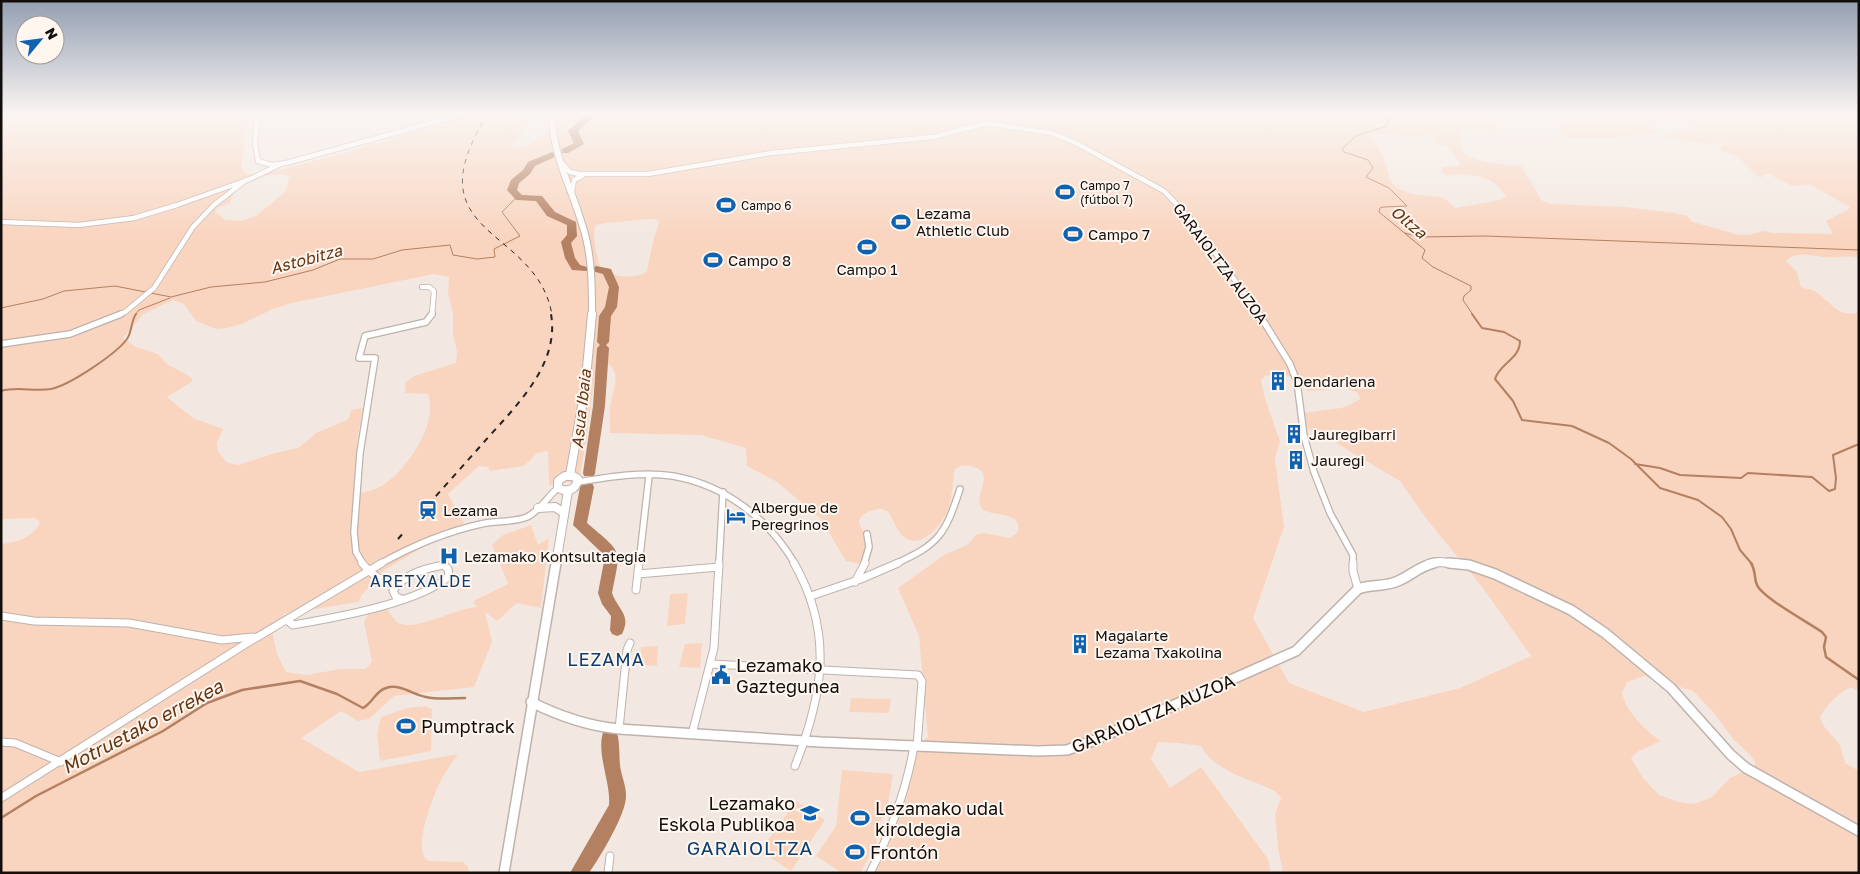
<svg xmlns="http://www.w3.org/2000/svg" width="1860" height="874" viewBox="0 0 1860 874" font-family="'Golos Text',sans-serif">
  <style>
    .green { fill: #f9d5c0; fill-rule: evenodd }
    .lines { fill: none; stroke-linecap: round; stroke-linejoin: round }
    .stream-far2 { stroke: #b38061; stroke-width: 1 }
    .stream-far1 { stroke: #b38061; stroke-width: 2 }
    .stream { stroke: #b38061; stroke-width: 2.5 }
    .river { fill: #b38061; fill-rule: evenodd }
    .street-far2-casing { stroke: #bdb2ac; stroke-width: 6 }
    .street-far1-casing { stroke: #bdb2ac; stroke-width: 8 }
    .street-casing { stroke: #bdb2ac; stroke-width: 9 }
    .secondary-far2-casing { stroke: #bdb2ac; stroke-width: 8 }
    .secondary-far1-casing { stroke: #bdb2ac; stroke-width: 10 }
    .secondary-casing { stroke: #bdb2ac; stroke-width: 12 }
    .street-far2 { stroke: #fff; stroke-width: 4.5 }
    .street-far1 { stroke: #fff; stroke-width: 5.5 }
    .street { stroke: #fff; stroke-width: 7 }
    .secondary-far2 { stroke: #fff; stroke-width: 6 }
    .secondary-far1 { stroke: #fff; stroke-width: 8 }
    .secondary { stroke: #fff; stroke-width: 9 }
    .rail-far1 { stroke: #292422; stroke-width: 1; stroke-dasharray: 5 5; stroke-linecap: butt }
    .rail { stroke: #292422; stroke-width: 2; stroke-dasharray: 6 6; stroke-linecap: butt }
    .labels { text-anchor: middle; dominant-baseline: central; stroke-width: 4; stroke-linejoin: round; paint-order: stroke }
    .far-poi-label { font-size: 12px; fill: #120e0c; stroke: #fff6f0; text-anchor: start }
    .poi-label { font-size: 15px; fill: #120e0c; stroke: #fff6f0; text-anchor: start }
    .street-label { font-size: 15px; fill: #120e0c; stroke: #fff6f0 }
    .water-label { font-size: 16px; font-style: italic; fill: #653410; stroke: #fff6f0 }
    .neighbourhood-label { font-size: 16px; letter-spacing: 1px; fill: #0d3e70; stroke: #fff6f0 }
    .quarter-label { font-size: 18px; letter-spacing: 1px; fill: #0d3e70; stroke: #fff6f0 }
    .near-poi-label { font-size: 18px; fill: #120e0c; stroke: #fff6f0; text-anchor: start }
    .near-street-label { font-size: 18px; fill: #120e0c; stroke: #fff6f0 }
    .near-water-label { font-size: 19px; font-style: italic; fill: #653410; stroke: #fff6f0 }
    .near-neighbourhood-label { font-size: 19px; letter-spacing: 1px; fill: #0d3e70; stroke: #fff6f0 }
  </style>
  <rect width="100%" height="100%" fill="#f3e8e1"/>
  <path class="green" d="M1 114H244L242 123 244 150 241 167 247 175 280 170 341 154 474 114H524L522 118 526 124 519 138 510 144 516 149C528 147 536 140 547 134L549 114H1482L1494 122 1497 132 1473 128 1461 130C1460 137 1459 146 1464 153 1471 162 1509 165 1521 166L1542 201 1551 204 1625 207 1674 213 1687 216 1693 222 1739 235H1748L1765 231 1772 233 1833 234 1826 221 1849 209 1850 207 1809 184 1792 186 1769 174 1764 175 1760 178 1736 156 1718 150 1725 142 1708 144 1664 138 1663 135 1695 129C1689 115 1665 120 1653 123L1651 127 1658 134 1609 138H1563L1560 132V125L1563 122 1596 123 1595 118 1590 114H1859V258C1846 254 1836 259 1823 257 1813 256 1794 251 1786 261L1797 272 1801 287C1806 289 1812 289 1816 292 1831 302 1839 319 1859 312V692L1851 687C1837 694 1828 703 1820 717L1823 725 1840 745 1845 763 1859 771V873H1283L1278 848 1275 814 1281 798 1275 791C1250 779 1215 772 1201 746L1178 743 1158 742 1151 759 1170 788 1201 767 1268 859 1271 873H873L904 807 910 773 911 749 928 737 919 636 898 588 944 555 967 545 977 534 985 533 1010 538 1017 533C1025 512 993 516 983 510 973 498 987 487 983 473 976 465 963 463 955 469L954 472C953 483 952 496 949 507 945 521 924 548 907 539 896 533 894 519 887 511 881 508 877 509 871 511 845 521 869 531 871 546 872 553 869 560 868 566L846 561 821 519 777 482 747 466 746 448 701 435 610 433C610 425 609 416 610 408 611 393 622 377 610 365L606 364 599 368 594 381 586 442 579 481 549 485 548 451 537 453 524 466 490 471 488 467 479 466 448 494 464 523 383 571 361 596 359 602 285 614 272 630 277 654 286 672 307 675 340 669H365L372 662 364 622 370 609 385 608C391 612 394 622 401 624 420 630 457 607 478 607L473 603 475 600 508 584 492 545 503 535 531 525 538 545 549 538 541 608 517 603 497 621 485 612 492 642 474 687 394 696 369 719 358 721 341 711 301 738 359 772 458 754C452 763 446 771 441 780 434 794 410 853 429 861L463 862 468 867 469 873H1V544C17 542 33 538 40 522L35 518 1 519ZM1373 133C1398 135 1409 140 1436 134V143L1448 147 1460 163 1457 166 1443 167 1442 172 1445 175C1467 173 1495 174 1506 197L1500 200 1456 208C1451 205 1446 198 1440 197 1422 194 1400 197 1389 179 1390 163 1376 149 1373 133ZM284 174 290 177 285 192 256 216 241 221 225 220 215 212 217 208 230 203C234 180 265 175 284 174ZM648 219H655L659 222 653 242 647 271C636 280 614 276 602 271 597 259 591 238 596 225L605 223ZM434 274 449 277 448 293 453 314V334L457 352 456 363 414 376 406 382 405 393 428 394C439 423 407 470 383 485 375 490 366 492 357 494L359 462 357 441 363 408 351 410 350 416 347 420 316 433 298 448 275 453 238 465 226 462 218 451 217 443 223 429 193 418 167 397 193 381 191 377 167 364 158 354 136 347 123 338 143 314 173 300 184 304 196 321 216 329 227 328 242 324 273 309 292 303ZM1277 374 1289 376 1308 391 1346 388 1358 393 1360 399 1350 405 1341 408 1303 413 1299 418C1300 434 1320 429 1331 435L1336 443 1400 481 1428 521 1483 588 1531 656 1460 688 1364 712 1289 683 1253 618 1284 527 1275 459 1280 441 1265 399 1261 380 1265 376ZM1644 676 1693 691 1714 713 1733 739 1751 756 1755 762V767L1730 778 1712 797 1694 804 1679 802 1659 795 1643 778 1631 758 1637 752 1661 741C1645 730 1627 713 1622 693L1627 682Z
    M688 593 685 624 667 626 670 594Z
    M702 643 700 668 679 667 685 644Z
    M658 646 657 666 640 665 641 647Z
    M851 698 891 699 889 713 849 712Z
    M425 706 432 709 431 751 380 761 377 734 381 717 408 708Z
    M842 770 893 774 887 810 875 832 877 844 860 873H842L816 856 836 826Z
    M796 801 825 820 791 871 760 851Z"/>
  <g class="lines">
    <path class="stream-far2" d="M1341 114H1366
      M1383 114 1388 117 1387 126 1356 136 1342 149 1344 152 1368 160 1373 168 1366 177 1389 188 1407 206 1383 207 1380 208 1379 212 1425 250 1422 258 1433 267 1471 286V290L1464 296 1463 300 1473 315
      M1405 233 1419 237 1485 236 1859 250
      M1 308 43 299 64 291 115 286 171 297 211 287 265 282 313 270 340 259H373L402 250 450 245 453 255 477 259 495 257 494 249 520 236 502 212 517 197
      M135 315 139 310 170 298"/>
    <path class="stream-far1" d="M1472 314 1482 328 1504 332 1520 341C1520 359 1500 363 1495 379L1513 401 1522 420 1572 426 1609 443 1631 459 1660 488 1698 500 1722 517 1731 529 1740 550 1752 564
      M1 391C18 386 34 392 51 389 70 385 116 354 127 339 132 332 131 321 136 314
      M1635 464 1660 468 1680 475 1741 478 1748 473 1812 477 1829 491 1835 489 1836 478 1833 455 1859 444"/>
    <path class="stream" d="M1751 563C1756 571 1754 579 1757 585 1763 598 1809 623 1822 632L1826 637 1824 647 1826 657 1859 680
      M1 818 36 796 163 731 207 703 242 690 300 681 337 694 363 708C373 703 375 691 386 688 400 683 413 695 426 697 439 700 452 698 465 698"/>
    <path class="river" d="M587 114H595C591 122 584 124 578 131L584 144 568 153H562V149L574 143 568 131Z
      M552 152 557 155 555 157 535 166 530 174 519 183 517 190 522 195 542 196 555 212 576 222 577 236 571 243 575 258 580 265 587 267 588 269 587 271 572 270 565 258 561 242 567 235V225L547 216 536 201 516 200 507 190 511 180 523 170 528 162Z
      M596 266 611 269 619 287 617 307 611 316 609 342 606 345 609 348 605 406 595 473 594 476H584L583 473 593 406 597 348 600 345 597 342 599 316 605 307 609 287 603 274 592 271 591 269Z
      M587 482 592 483 594 487 587 523C623 554 621 547 612 593 617 609 632 614 622 634L617 636 612 634 610 630 611 616 602 604 598 593 605 556 573 525 580 487 582 483Z
      M610 728 616 730C620 740 619 753 620 765 621 775 626 785 626 795 627 813 600 857 589 873H570L609 805C611 782 595 751 604 730Z"/>
    <g class="street-far2-casing">
      <path id="street-far2" d="M257 114 255 143 258 161 272 165 286 163 464 114
        M560 161 570 172 579 174H648L771 153 933 137 987 123 1051 133 1076 143 1164 191 1190 218 1260 315
        M572 192 574 180 582 176
        M1 222 79 225 134 218 177 205 250 179 279 165
        M422 287H429L434 291 432 315
        M118 315 125 312 154 288 193 227 214 205 246 180"/>
    </g>
    <g class="street-far1-casing">
      <path id="street-far1" d="M1259 314 1290 364 1297 382 1304 436 1314 472 1330 513 1353 555V564
        M1 344 70 334 121 314
        M578 482C608 477 643 471 673 476 725 485 769 519 795 564
        M363 564 356 552 354 532 360 453 375 358H359L365 336 426 322 432 314
        M380 564C412 546 445 532 481 524 496 520 512 523 527 517 540 511 547 497 558 488
        M639 564 649 476
        M719 564 723 492
        M864 564 869 547 867 534
        M895 564C940 544 945 534 960 489"/>
    </g>
    <g class="street-casing">
      <path id="street" d="M362 563C371 574 381 582 395 584
        M794 563C834 633 823 695 795 766
        M1353 563V571L1358 589
        M638 574 719 567
        M855 582 865 563
        M636 590 639 563
        M811 596 861 579 898 563
        M1 616 34 621 129 623 222 640 253 637
        M287 620 293 625C332 618 421 603 449 576L448 569 444 565C426 568 403 574 393 591L396 597 402 599
        M711 664 918 675 922 681 917 746
        M619 729 627 650 630 643
        M692 734 714 648 719 563
        M1 742 15 743 61 762
        M1 798 244 645 382 563
        M608 873 610 856
        M870 873C891 832 906 791 914 746"/>
    </g>
    <g class="secondary-far2-casing">
      <path id="secondary-far2" d="M552 114C552 154 571 187 582 224 592 253 592 285 592 315"/>
    </g>
    <g class="secondary-far1-casing">
      <path id="secondary-far1" d="M570 475 585 389 592 314
        M565 476H573L578 479C576 490 568 493 558 488V481Z
        M538 508 555 507 564 513
        M556 564 568 491
        M1429 564 1439 562 1462 564"/>
    </g>
    <g class="secondary-casing">
      <path id="secondary" d="M1449 563 1469 565 1495 574 1571 610 1605 633 1671 688 1731 755 1746 768 1859 831
        M531 702C559 716 588 726 619 729L820 742 1038 751 1067 750 1095 740 1296 651 1358 589C1371 584 1386 587 1398 581 1412 575 1418 567 1434 563
        M504 873 556 563"/>
    </g>
    <use href="#street-far2" class="street-far2"/>
    <use href="#street-far1" class="street-far1"/>
    <use href="#street" class="street"/>
    <use href="#secondary-far2" class="secondary-far2"/>
    <use href="#secondary-far1" class="secondary-far1"/>
    <use href="#secondary" class="secondary"/>
    <path class="rail-far1" d="M488 114C409 238 537 225 552 315"/>
    <path class="rail" d="M420 514C441 490 463 466 484 442 515 407 560 365 551 314
      M398 539 405 531"/>
  </g>
  <linearGradient id="sky" x2="0" y2="1"><stop stop-color="#939fb2"/><stop offset="0.48" stop-color="#faf5f2"/><stop offset="1" stop-color="#faf5f2" stop-opacity="0"/></linearGradient>
  <rect width="1860" height="236" fill="url(#sky)"/>
  <defs>
    <g id="stadium-bare" transform="scale(1.5)"><path d="M0-5a6.5 5 0 1 0 0 10a6.5 5 0 1 0 0-10ZM-3.5-1.8h7v3.6h-7Z" fill="#0e62b0" stroke="#fff6f0" stroke-width="2.5" paint-order="stroke"/></g>
    <g id="building-bare" transform="scale(1.5)"><path d="M-4-6H4V6H1V3H-1V6H-4ZM-2.5-4.3h1.7v1.8h-1.7ZM.8-4.3h1.7v1.8H.8ZM-2.5-1h1.7V.8h-1.7ZM.8-1h1.7V.8H.8Z" fill="#0e62b0" stroke="#fff6f0" stroke-width="2.5" paint-order="stroke"/></g>
    <g id="station-bare" transform="scale(1.5)"><path d="M-3-6H3Q5-6 5-4V2Q5 4 3 4L4.5 6H3L1.5 4h-3L-3 6H-4.5L-3 4Q-5 4-5 2V-4Q-5-6-3-6ZM-3.5-4v3h7v-3ZM-3.5 1v1.5H-2V1ZM2 1v1.5H3.5V1Z" fill="#0e62b0" stroke="#fff6f0" stroke-width="2.5" paint-order="stroke"/></g>
    <g id="hotel-bare" transform="scale(1.5)"><path d="M-6-4.5h1.5V1H6V5H4.5V3h-9V5H-6ZM-4 0a1.8 1.8 0 1 1 3.6 0ZM.5 0V-2.5h3Q6-2.5 6 0Z" fill="#0e62b0" stroke="#fff6f0" stroke-width="2.5" paint-order="stroke"/></g>
    <g id="hospital-bare" transform="scale(1.5)"><path d="M-5-5h3v3.5h4V-5h3V5h-3V1.5h-4V5h-3Z" fill="#0e62b0" stroke="#fff6f0" stroke-width="2.5" paint-order="stroke"/></g>
    <g id="civic-bare" transform="scale(1.5)"><path d="M-.6-6.5H3V-4.5H.6V-3L4-1V1h2V6H-6V1h2V-1L-.6-3ZM-1.2 2.5V6h2.4V2.5Z" fill="#0e62b0" stroke="#fff6f0" stroke-width="2.5" paint-order="stroke"/></g>
    <g id="school-bare" transform="scale(1.5)"><path d="M0-5L7-2L0 1L-7-2ZM-4 1L0 2.5L4 1V4Q0 6-4 4Z" fill="#0e62b0" stroke="#fff6f0" stroke-width="2.5" paint-order="stroke"/></g>
  </defs>
  <g fill-rule="evenodd">
    <use href="#stadium-bare" x="1065" y="192"/>
    <use href="#stadium-bare" x="726" y="205"/>
    <use href="#stadium-bare" x="901" y="222"/>
    <use href="#stadium-bare" x="1073" y="234"/>
    <use href="#stadium-bare" x="867" y="247"/>
    <use href="#stadium-bare" x="713" y="260"/>
    <use href="#building-bare" x="1278" y="381"/>
    <use href="#building-bare" x="1294" y="434"/>
    <use href="#building-bare" x="1296" y="460"/>
    <use href="#station-bare" x="428" y="510"/>
    <use href="#hotel-bare" x="736" y="516"/>
    <use href="#hospital-bare" x="449" y="556"/>
    <use href="#building-bare" x="1080" y="644"/>
    <use href="#civic-bare" x="721" y="675"/>
    <use href="#stadium-bare" x="406" y="726"/>
    <use href="#school-bare" x="810" y="813"/>
    <use href="#stadium-bare" x="860" y="818"/>
    <use href="#stadium-bare" x="855" y="852"/>
  </g>
  <g class="labels">
    <g class="far-poi-label">
      <text x="1080" y="185">Campo 7<tspan x="1080" dy="14">(fútbol 7)</tspan></text>
      <text x="741" y="205">Campo 6</text>
    </g>
    <g class="poi-label">
      <text x="916" y="213">Lezama<tspan x="916" dy="17">Athletic Club</tspan></text>
      <text x="1088" y="234">Campo 7</text>
      <text x="728" y="260">Campo 8</text>
      <text x="867" y="269" text-anchor="middle">Campo 1</text>
      <text x="1293" y="381">Dendariena</text>
      <text x="1309" y="434">Jauregibarri</text>
      <text x="1311" y="460">Jauregi</text>
      <text x="751" y="507">Albergue de<tspan x="751" dy="17">Peregrinos</tspan></text>
      <text x="443" y="510">Lezama</text>
      <text x="464" y="556">Lezamako Kontsultategia</text>
      <text x="1095" y="635">Magalarte<tspan x="1095" dy="17">Lezama Txakolina</tspan></text>
    </g>
    <g class="street-label">
      <text transform="translate(1221 263) rotate(53)">GARAIOLTZA AUZOA</text>
    </g>
    <g class="water-label">
      <text transform="translate(1409 222) rotate(40)">Oltza</text>
      <text transform="translate(306 259) rotate(-15)">Astobitza</text>
      <text transform="translate(581 409) rotate(-84)">Asua Ibaia</text>
    </g>
    <g class="neighbourhood-label">
      <text x="421" y="581">ARETXALDE</text>
    </g>
    <g class="quarter-label">
      <text x="606" y="659">LEZAMA</text>
    </g>
    <g class="near-poi-label">
      <text x="736" y="665">Lezamako<tspan x="736" dy="21">Gaztegunea</tspan></text>
      <text x="421" y="726">Pumptrack</text>
      <text x="795" y="803" text-anchor="end">Lezamako<tspan x="795" dy="21">Eskola Publikoa</tspan></text>
      <text x="875" y="808">Lezamako udal<tspan x="875" dy="21">kiroldegia</tspan></text>
      <text x="870" y="852">Frontón</text>
    </g>
    <g class="near-street-label">
      <text transform="translate(1153 713) rotate(-23)">GARAIOLTZA AUZOA</text>
    </g>
    <g class="near-water-label">
      <text transform="translate(142 726) rotate(-28)">Motruetako errekea</text>
    </g>
    <g class="near-neighbourhood-label">
      <text x="750" y="847">GARAIOLTZA</text>
    </g>
  </g>
  <rect width="1860" height="874" fill="none" stroke="#120e0c" stroke-width="5"/>
  <g transform="translate(40 40) rotate(61)"><circle r="24" fill="#fff6f0" stroke="#a09995"/>
  <path d="M0-4L9 19L0 12L-9 19Z" fill="#0e62b0"/>
  <text y="-8" font-size="14" font-weight="bold" text-anchor="middle" fill="#120e0c">N</text>
  </g>
</svg>
